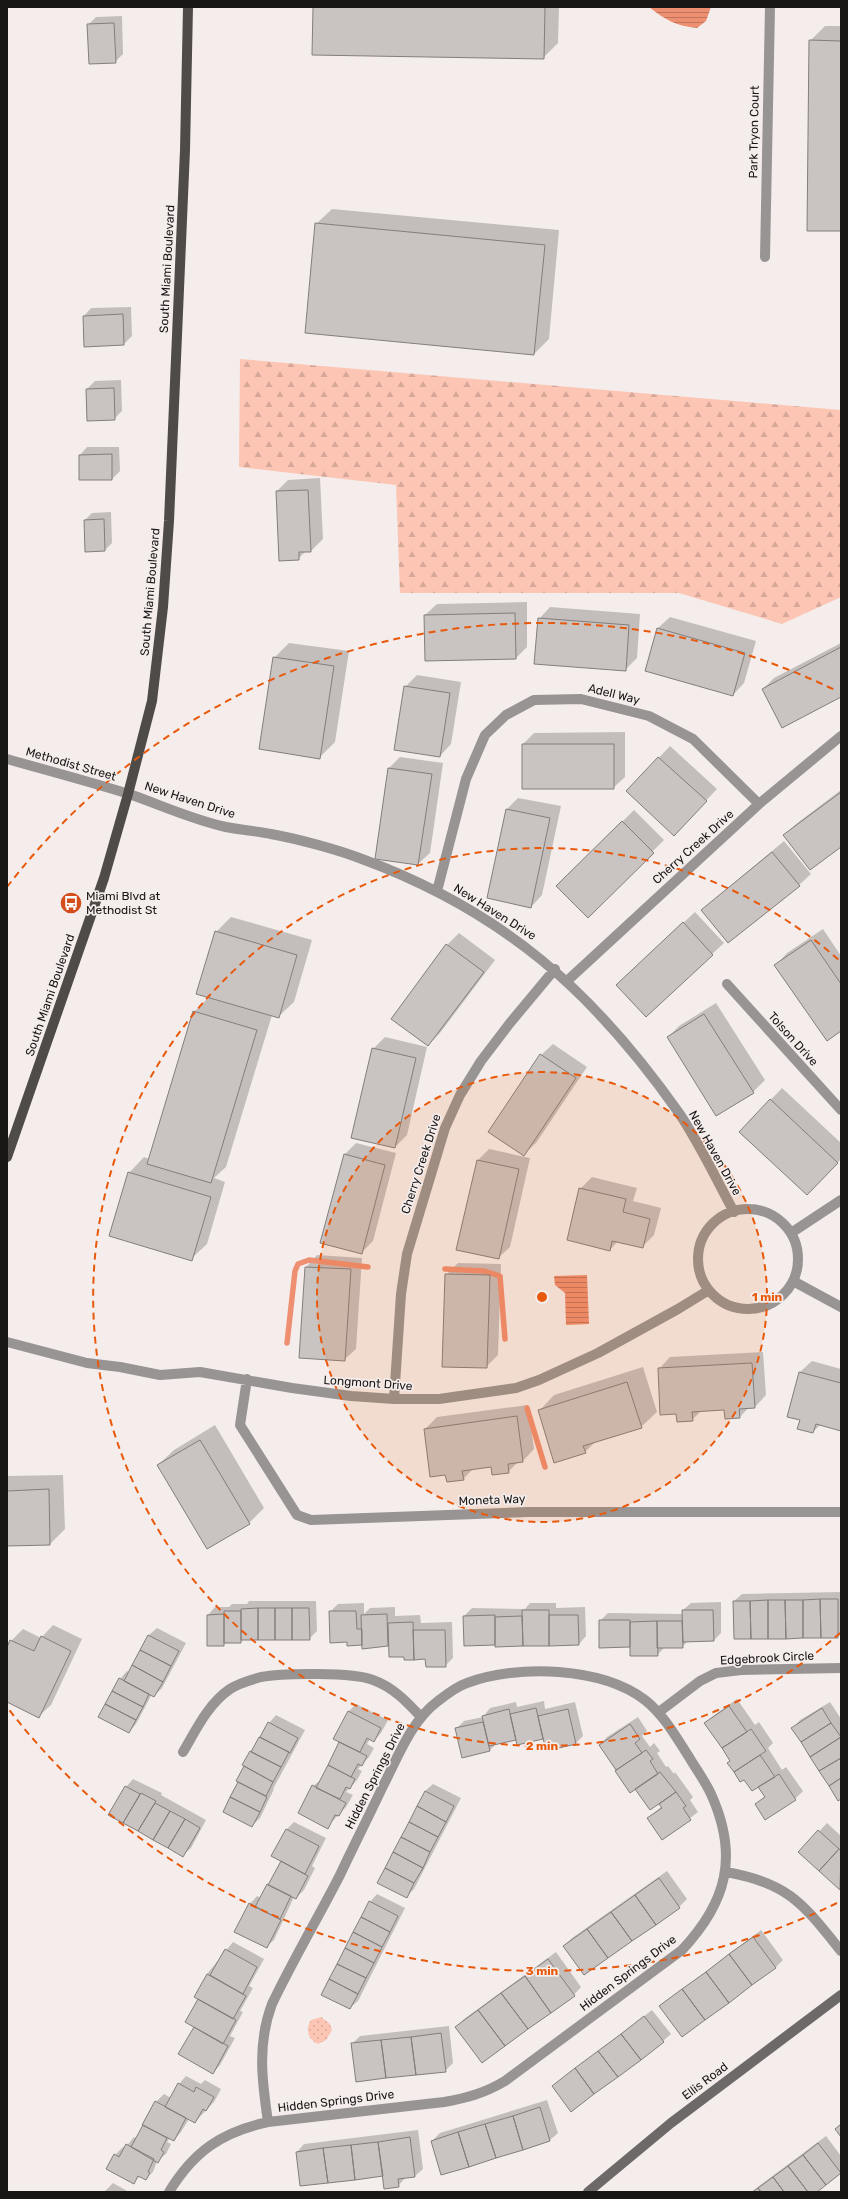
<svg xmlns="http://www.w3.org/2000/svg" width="848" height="2199" viewBox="0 0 848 2199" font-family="Rubik,sans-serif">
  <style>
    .forest { fill: url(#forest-firs) }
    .park { fill: url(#park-dots) }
    .water { fill: url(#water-rules) }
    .shadow { fill: #0003 }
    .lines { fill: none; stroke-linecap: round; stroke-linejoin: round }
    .stream { stroke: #ee8f71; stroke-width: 5.5 }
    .building { fill: #c9c3c1; stroke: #837e7c }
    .street { stroke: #979493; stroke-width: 10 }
    .secondary { stroke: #6d6968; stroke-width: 10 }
    .primary { stroke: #4f4b49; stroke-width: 10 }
    .ring { fill: none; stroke: #e8590c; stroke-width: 2; stroke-dasharray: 7 5 }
    .labels { text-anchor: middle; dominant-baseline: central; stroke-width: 3.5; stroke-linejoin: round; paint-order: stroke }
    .street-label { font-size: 12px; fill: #191616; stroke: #f4edeb }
    .poi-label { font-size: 12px; fill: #191616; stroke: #f4edeb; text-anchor: start }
    .centre { fill: #e8590c; stroke: #f4edeb; stroke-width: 2 }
    .ring-label { font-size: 12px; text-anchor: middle; font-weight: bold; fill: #e8590c; stroke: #f4edeb; stroke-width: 3.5; stroke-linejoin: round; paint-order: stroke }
  </style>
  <defs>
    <pattern id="forest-firs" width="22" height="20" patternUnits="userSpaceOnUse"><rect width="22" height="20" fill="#fcc5b4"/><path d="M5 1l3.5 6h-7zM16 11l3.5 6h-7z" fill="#d7a89a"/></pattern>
    <pattern id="park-dots" width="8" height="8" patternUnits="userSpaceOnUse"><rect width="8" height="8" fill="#fcc5b4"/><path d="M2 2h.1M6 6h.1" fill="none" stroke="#d7a89a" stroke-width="1.8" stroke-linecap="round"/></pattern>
    <pattern id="water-rules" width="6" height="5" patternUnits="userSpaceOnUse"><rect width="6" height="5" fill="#ee8f71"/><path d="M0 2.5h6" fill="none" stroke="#c0745c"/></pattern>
  </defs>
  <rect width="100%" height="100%" fill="#f4edeb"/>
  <path class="forest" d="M240 359 841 410V597L782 624 679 593H400L396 485 239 467Z"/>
  <path class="park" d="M321 2017 330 2024 332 2030 326 2040 318 2044C308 2040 305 2029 311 2020Z"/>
  <path class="water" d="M649 7H711L706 21 697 28C677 26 665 20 649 7Z
    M587 1275 589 1324 566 1325 565 1293 555 1285 554 1276Z"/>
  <path class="shadow" d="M314 7H559L558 43 543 58Z
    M122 16 123 54 115 62 88 25 96 17Z
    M825 26H841V230L810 41Z
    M332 209 559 230 549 339 534 354 316 224Z
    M131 307 132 336 124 344 85 345 84 316 91 308Z
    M121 380 122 411 114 419 88 420 87 389 95 381Z
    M87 447H119L120 471 112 479H80V455Z
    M320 478 323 539 311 551H306L298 559 277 491 288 480Z
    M111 512 112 543 105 550 85 520 92 513Z
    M527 602V647L516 658 425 615 437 604Z
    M550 607 640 614 637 658 626 669 539 619Z
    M670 617 756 641 744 683 733 695 646 670 658 628Z
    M289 643 349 651 335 742 320 757 274 658Z
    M841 643V696L763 689 774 678Z
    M417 675 461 682 451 744 440 756 405 687Z
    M625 732V777L613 788 523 744 534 733Z
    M670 746 717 789 685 823 627 791Z
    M400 757 443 763 430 853 418 864 389 768Z
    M841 790V846L785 835 796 824Z
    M518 798 561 806 542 895 531 907 507 809Z
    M634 810 664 840 588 916 558 886Z
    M784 841 811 874 799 885 702 910Z
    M695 912 724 943 646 1016 617 985Z
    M231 917 312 940 294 1002 278 1017 272 1015 226 1167 214 1178 225 1182 207 1244 191 1259 129 1173 144 1157 149 1159 194 1012 209 997 216 932Z
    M823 929 841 956V1030L776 965 787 953Z
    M459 933 495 960 440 1033 428 1045 447 945Z
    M716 1003 765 1080 753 1092 717 1115 668 1037 679 1026Z
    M385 1037 427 1047 407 1135 395 1147 373 1049Z
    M553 1044 587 1067 536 1143 524 1154 541 1055Z
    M782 1088 841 1143V1159L819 1183 740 1132Z
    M356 1143 396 1153 373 1241 361 1253 321 1242 345 1154Z
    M489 1149 530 1158 510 1247 498 1258 478 1160Z
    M592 1177 637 1188 633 1201 661 1208 654 1235 642 1247 618 1241 610 1250 580 1189Z
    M317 1255 362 1258 356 1349 344 1360 300 1358 306 1267Z
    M458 1263 501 1264 498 1355 486 1367 446 1275Z
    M763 1352 766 1395 755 1407H749L740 1417 725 1409 701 1411 692 1420 677 1412 659 1369 670 1357Z
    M812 1361 841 1369V1430L821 1424 813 1432 801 1419 800 1372Z
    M643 1367 657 1412 641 1427 596 1441 585 1452 539 1411 554 1395Z
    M528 1405 534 1449 523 1461H519L508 1472 492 1466 474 1468 463 1479 446 1474 425 1429 437 1417Z
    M215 1425 264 1508 249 1523 158 1465 174 1450Z
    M63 1475 65 1529 50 1544 7 1545V1476Z
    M841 1592V1634L838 1637 734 1601 742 1594Z
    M249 1601H316L317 1631 309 1639H243L241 1642 208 1645V1615L215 1607H229L232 1604H247Z
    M721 1602V1633L714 1640 688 1641 682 1647H665L657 1655 631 1646 600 1621 608 1613 683 1614V1610L691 1603Z
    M364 1603V1614L370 1608 395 1607V1616L420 1615 421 1623 452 1622 453 1658 445 1666 426 1658 405 1656 389 1645 363 1648V1644L348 1641 330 1612 338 1604Z
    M530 1603H556V1608L585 1607 586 1636 579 1644 465 1645 464 1616 472 1608 525 1609Z
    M53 1625 82 1639 51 1705 39 1716 7 1701V1649L11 1641 23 1629 41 1638Z
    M157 1628 186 1643 162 1688 154 1696 152 1694 136 1724 129 1732 120 1679 127 1671 129 1672 149 1635Z
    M737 1699 755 1725 759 1722 773 1743 768 1748 782 1770 786 1767 803 1791 795 1799 756 1804 765 1796 759 1786 745 1778 741 1781 729 1763 731 1761 705 1723 713 1716Z
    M544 1701 545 1709 575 1702 583 1736 575 1744 544 1738 518 1744 516 1739 496 1744 489 1751 456 1729 464 1721 483 1717 490 1708 516 1702 517 1707Z
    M830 1702 841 1719V1798L793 1728 800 1720Z
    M356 1704 388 1720 381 1733 374 1741 370 1739 367 1744 374 1748 369 1757 358 1769 362 1771 357 1780 346 1792 353 1795 346 1807 327 1827 313 1786 322 1779 341 1742 348 1712Z
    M276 1715 305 1730 273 1789H274L260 1818 252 1826 224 1811 239 1782 251 1751 269 1723Z
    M638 1717 647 1731 642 1736 650 1747 654 1743 660 1751 657 1753 666 1767 668 1766 674 1774 675 1772 693 1797 690 1800 698 1812 663 1839 648 1818 662 1806 659 1803 636 1788 630 1792 600 1745 607 1737Z
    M133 1779 162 1793 161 1795 206 1820 191 1848 183 1855 110 1814 126 1787Z
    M433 1784 461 1798 414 1889 406 1897 425 1791Z
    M294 1822 326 1838 312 1866 315 1868 304 1890 296 1898 294 1897 274 1940 266 1947 250 1904 257 1896 261 1898 282 1861 287 1829Z
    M827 1823 841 1836V1889L800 1852Z
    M667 1871 687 1899 679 1907 564 1946 572 1938Z
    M377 1894 405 1908 358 2001 350 2008 370 1902Z
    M761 1930 783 1960 775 1968 660 2006Z
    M233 1942 264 1959 249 1986 253 1988 240 2011 243 2012 230 2036 235 2038 220 2065 213 2073 195 2026 199 1999 207 1974Z
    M556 1952 581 1987 574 1995 456 2027 464 2019Z
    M652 2010 671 2034 663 2041 553 2086Z
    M449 2026 453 2063 445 2071 352 2044 360 2036Z
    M186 2076 201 2084 205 2080 221 2089 214 2102 195 2122 189 2119 181 2132 174 2140 170 2138 167 2142 171 2144 166 2154 157 2161 153 2172 145 2179 140 2176 133 2183 107 2169 115 2155 123 2147 125 2148 134 2137 137 2138 156 2102 164 2094 171 2098 179 2084Z
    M547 2100 558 2133 550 2140 442 2174 432 2141 440 2133Z
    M418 2130 423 2169 415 2176 406 2177 398 2186 383 2175 297 2152 304 2144Z
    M826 2136 841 2156V2173L815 2192H751Z
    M113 2183 129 2192H104Z"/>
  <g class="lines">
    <path class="stream" d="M445 1269 484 1271 500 1276 505 1339
      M287 1343 295 1271 298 1264 309 1260 368 1267
      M527 1408 545 1467"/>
  </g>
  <path class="building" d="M313 7H545L544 59 312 55Z
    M114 23 116 63 89 64 87 24Z
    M809 40 841 41V231H807Z
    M315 223 545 245 534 355 305 333Z
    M123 314 124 345 84 347 83 316Z
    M114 388 115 420 87 421 86 389Z
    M112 454V480H79V455Z
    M308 490 311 552H299V560L279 561 276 491Z
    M104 519 105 551 85 552 84 520Z
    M515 613 516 659 425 661 424 615Z
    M538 618 629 625 626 671 534 664Z
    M657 628 745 653 733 696 645 671Z
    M841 647V697L782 728 762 689Z
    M273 657 334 666 320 759 259 749Z
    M404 686 450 693 440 757 394 750Z
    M522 744H614V789H522Z
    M658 757 707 801 674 836 626 791Z
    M388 768 432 774 418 865 375 859Z
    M841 792V847L810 870 783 835Z
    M506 809 550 818 531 908 487 898Z
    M622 821 654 853 588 918 556 886Z
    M772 852 800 886 728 943 701 910Z
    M683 922 713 955 646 1017 616 985Z
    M215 931 297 955 279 1018 196 994Z
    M811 940 841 984V1031L827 1041 774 965Z
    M446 944 484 972 428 1046 391 1019Z
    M193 1011 257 1030 211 1183 147 1164Z
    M704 1014 754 1093 716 1116 667 1037Z
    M372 1048 416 1058 395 1148 351 1138Z
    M540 1054 576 1078 524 1156 488 1132Z
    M770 1099 838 1163 807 1195 739 1132Z
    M344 1154 385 1165 362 1254 320 1243Z
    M477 1160 519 1169 499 1259 456 1250Z
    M128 1172 211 1197 192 1261 109 1236Z
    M579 1188 626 1199 623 1212 650 1219 643 1248 612 1241 610 1251 567 1240Z
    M305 1267 351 1269 345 1361 299 1358Z
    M445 1274 490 1275 487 1368 442 1367Z
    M752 1363 755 1408 739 1409 740 1418 725 1419 724 1410 692 1412 693 1421 677 1422 676 1414 660 1415 658 1368Z
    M799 1372 841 1383V1431L816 1424 813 1433 797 1429 800 1420 787 1417Z
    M627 1382 642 1428 583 1446 586 1453 554 1463 538 1410Z
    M517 1416 523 1462 508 1464 509 1473 492 1475 491 1467 462 1471 464 1480 447 1482 445 1475 430 1477 424 1429Z
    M200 1440 250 1524 207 1549 157 1465Z
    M49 1489 50 1545 7 1546V1491Z
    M820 1599 821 1638H803V1600Z
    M820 1599H838V1638H821Z
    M768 1600V1639H751L750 1601Z
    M768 1600H785L786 1639H768Z
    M785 1600H803V1638L786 1639Z
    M733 1601H750L751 1639H734Z
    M258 1608V1640H241V1609Z
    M258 1608H275V1640H258Z
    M275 1608H292V1640H275Z
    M292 1608H309L310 1640H292Z
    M522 1610H549V1646H523Z
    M682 1610H713L714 1641 683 1642Z
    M224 1611H241V1643H224Z
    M329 1611H356L357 1629H362V1645L347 1646V1642L330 1643Z
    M224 1614V1646H207V1615Z
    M387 1614 388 1646 362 1649 361 1615Z
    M495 1615V1645L464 1646 463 1616Z
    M549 1615H578L579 1645 549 1646Z
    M522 1616 523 1646 495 1647V1617Z
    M599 1620H630V1647L599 1648Z
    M657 1621 658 1656H630V1622Z
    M657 1621H682L683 1648H657Z
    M413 1622 414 1660H404V1657H389L388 1623Z
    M413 1630H445L446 1667H426L425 1659 414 1660Z
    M148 1635 179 1651 171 1666 140 1650Z
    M41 1636 71 1651 39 1718 7 1702V1647L10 1640 34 1651Z
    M140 1650 171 1666 163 1682 132 1665Z
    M132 1665 163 1682 154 1697 124 1681Z
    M119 1678 149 1694 143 1707 112 1691Z
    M112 1691 143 1707 136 1720 105 1704Z
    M105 1704 136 1720 129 1733 98 1717Z
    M729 1706 747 1732 722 1748 704 1723Z
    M536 1708 543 1739 517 1745 510 1714Z
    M822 1708 831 1723 801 1742 791 1728Z
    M509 1709 516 1740 489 1746 482 1716Z
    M568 1709 576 1744 546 1751 538 1716Z
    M348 1711 381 1728 374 1742 367 1738 360 1752 333 1739Z
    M268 1722 298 1738 290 1753 260 1737Z
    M483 1722 490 1751 462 1758 455 1728Z
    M831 1723 841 1737 810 1757 801 1742Z
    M630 1724 640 1739 635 1743 642 1753 616 1770 599 1745Z
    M751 1729 766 1751 734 1772 727 1763 730 1761 722 1748Z
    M259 1737 289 1752 281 1767 251 1752Z
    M841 1737V1758L819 1771 810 1757Z
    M339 1742 367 1756 362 1766 358 1764 351 1777 328 1765Z
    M646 1750 653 1759 650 1761 658 1774 630 1793 615 1771Z
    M250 1751 281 1767 273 1782 242 1765Z
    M760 1755 775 1777 752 1791 744 1780 740 1782 734 1772Z
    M841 1758V1778L829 1786 819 1771Z
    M328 1765 355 1779 350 1789 346 1787 340 1799 316 1788Z
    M244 1766 273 1782 266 1796 236 1781Z
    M660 1772 676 1792 650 1810 635 1789Z
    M779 1774 796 1800 765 1820 755 1804 765 1797 758 1787Z
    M841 1778V1799L838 1801 829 1786Z
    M238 1782 267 1797 260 1812 230 1797Z
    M312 1785 346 1803 339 1816 335 1815 328 1829 298 1813Z
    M125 1786 140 1794 123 1823 108 1815Z
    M425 1791 454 1806 446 1822 417 1806Z
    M676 1792 686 1806 683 1808 691 1820 662 1840 647 1818 662 1808 659 1804Z
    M141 1793 156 1801 138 1831 123 1823Z
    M230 1797 260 1812 252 1827 223 1812Z
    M155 1803 170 1811 153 1840 138 1831Z
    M417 1806 446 1822 438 1837 409 1822Z
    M170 1811 185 1819 168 1848 153 1840Z
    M185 1819 200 1828 183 1857 168 1848Z
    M409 1822 438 1837 430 1852 401 1837Z
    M286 1829 319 1846 305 1874 271 1856Z
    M818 1830 839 1849 819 1871 798 1852Z
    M401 1837 430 1852 423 1868 393 1852Z
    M839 1849 841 1850 840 1890 819 1871Z
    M393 1852 423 1868 414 1883 385 1868Z
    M281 1861 308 1876 296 1899 268 1885Z
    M385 1868 414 1883 407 1898 377 1883Z
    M659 1878 680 1908 656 1925 635 1895Z
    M267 1884 291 1896 280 1919 255 1907Z
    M635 1895 656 1925 632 1941 611 1912Z
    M369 1901 398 1916 390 1932 361 1917Z
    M249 1903 281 1920 267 1948 234 1932Z
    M611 1912 632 1941 608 1958 587 1929Z
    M361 1917 390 1932 382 1947 353 1932Z
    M587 1929 608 1958 584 1975 563 1946Z
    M353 1932 382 1947 374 1963 345 1948Z
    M753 1937 776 1968 752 1985 729 1954Z
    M345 1948 374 1963 366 1978 337 1964Z
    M225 1949 257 1967 243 1994 210 1975Z
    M729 1954 752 1985 729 2003 706 1972Z
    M548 1959 575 1996 551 2013 525 1976Z
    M337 1964 366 1978 358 1994 329 1979Z
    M706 1972 729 2003 705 2020 682 1989Z
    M207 1974 246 1996 233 2019 194 1997Z
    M525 1976 551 2013 528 2029 501 1993Z
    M329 1979 358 1994 350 2009 321 1995Z
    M682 1989 705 2020 682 2037 659 2006Z
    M501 1993 528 2029 505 2046 478 2010Z
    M198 1999 236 2020 223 2044 185 2022Z
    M478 2010 505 2046 482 2063 455 2027Z
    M644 2016 664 2042 641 2060 621 2034Z
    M194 2027 228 2046 213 2074 178 2054Z
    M441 2033 446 2072 416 2075 411 2037Z
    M621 2034 641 2060 618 2077 598 2051Z
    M411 2037 416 2075 386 2078 381 2040Z
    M381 2040 386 2078 356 2082 351 2043Z
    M598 2051 618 2077 594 2094 575 2068Z
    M575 2068 594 2094 571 2112 552 2086Z
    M178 2083 194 2092 196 2087 214 2097 206 2111 203 2109 195 2123 165 2107Z
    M155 2101 186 2118 174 2141 142 2125Z
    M540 2107 550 2141 523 2150 513 2116Z
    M513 2116 523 2150 496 2158 485 2124Z
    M485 2124 496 2158 469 2167 458 2132Z
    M841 2124V2137L835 2129Z
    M143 2125 167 2138 161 2150 164 2152 158 2163 131 2147Z
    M458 2132 469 2167 441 2175 431 2141Z
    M410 2137 415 2177 398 2179 399 2187 384 2189 378 2142Z
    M378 2142 383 2176 355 2180 351 2145Z
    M818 2143 841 2173 826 2185 803 2155Z
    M126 2144 154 2159 148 2172 150 2173 146 2180 138 2176 134 2184 106 2169 114 2154 119 2157Z
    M351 2145 355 2180 328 2183 323 2148Z
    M323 2148 328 2183 300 2186 296 2152Z
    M803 2155 826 2185 817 2192H808L788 2166Z
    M788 2166 808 2192H784L773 2177Z
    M773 2177 784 2192H761L758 2188Z
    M758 2188 761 2192H753Z"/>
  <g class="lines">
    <path class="street" d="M765 257 770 7
      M7 759C49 771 91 782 132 795 163 806 194 820 226 827 241 830 256 831 271 834 298 839 336 849 362 859 503 911 593 991 679 1113 700 1144 716 1179 734 1212
      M437 891 466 779 485 735 506 715 534 700 581 699 649 716 693 739 759 804
      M567 981 759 804 841 736
      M727 984 841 1110
      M698 1259a50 50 0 1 1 100 0a50 50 0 1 1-100 0Z
      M791 1233 841 1200
      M793 1281 841 1307
      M7 1342 87 1363 120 1367 160 1375 200 1372 292 1388 351 1396 394 1399H439L516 1388 539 1380 598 1353 678 1309 709 1290
      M247 1379 240 1425 297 1515 311 1520 528 1512H841
      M394 1399 401 1294 407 1254 445 1128 460 1095 481 1061 510 1023 555 969
      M659 1712 700 1681 716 1673 741 1670 841 1668
      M183 1752C196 1730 208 1704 230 1689 239 1683 250 1680 261 1677 282 1673 354 1672 373 1680 393 1687 407 1702 421 1717
      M726 1872C789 1883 803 1904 841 1951
      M169 2192C194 2151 222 2132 268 2122L444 2102C467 2098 485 2093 505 2081L682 1950C727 1902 739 1856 711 1794 705 1781 696 1769 689 1757 676 1737 664 1715 645 1700 602 1667 517 1664 467 1683 458 1686 447 1694 438 1701 411 1721 398 1757 383 1786 369 1816 354 1845 340 1875 318 1918 293 1960 272 2004 257 2044 262 2081 268 2122"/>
    <path class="secondary" d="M588 2192 671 2123 841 1995"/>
    <path class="primary" d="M7 1157 104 878 128 794 152 701 163 607 169 521 185 150 188 7"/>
  </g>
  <circle cx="542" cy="1297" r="225" fill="#e8590c" fill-opacity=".12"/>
  <g class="ring">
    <circle cx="542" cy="1297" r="225"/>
    <path d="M840 1633A449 449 0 1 1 840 961"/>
    <path d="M837 1903A674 674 0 0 1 7 1707M7 887A674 674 0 0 1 837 691"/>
  </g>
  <defs>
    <g id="bus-disc" transform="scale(1.15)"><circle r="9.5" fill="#d34c1b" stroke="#f4edeb"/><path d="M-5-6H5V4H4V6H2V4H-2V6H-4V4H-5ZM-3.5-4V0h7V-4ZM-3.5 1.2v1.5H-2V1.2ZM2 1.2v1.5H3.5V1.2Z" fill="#fff"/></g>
  </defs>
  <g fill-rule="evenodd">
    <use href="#bus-disc" x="71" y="903"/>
  </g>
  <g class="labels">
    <g class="street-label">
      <text transform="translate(754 132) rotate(-89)">Park Tryon Court</text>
      <text transform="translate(167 269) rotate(-87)">South Miami Boulevard</text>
      <text transform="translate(150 592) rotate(-85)">South Miami Boulevard</text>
      <text transform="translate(614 694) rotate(14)">Adell Way</text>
      <text transform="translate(71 764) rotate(16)">Methodist Street</text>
      <text transform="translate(190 800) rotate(18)">New Haven Drive</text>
      <text transform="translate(693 847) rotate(-42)">Cherry Creek Drive</text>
      <text transform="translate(495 912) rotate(32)">New Haven Drive</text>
      <text transform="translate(50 995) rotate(-71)">South Miami Boulevard</text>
      <text transform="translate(793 1039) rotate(48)">Tolson Drive</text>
      <text transform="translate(715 1153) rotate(61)">New Haven Drive</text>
      <text transform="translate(421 1164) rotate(-72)">Cherry Creek Drive</text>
      <text transform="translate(368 1383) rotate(4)">Longmont Drive</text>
      <text transform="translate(492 1500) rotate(-2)">Moneta Way</text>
      <text transform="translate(767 1658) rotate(-3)">Edgebrook Circle</text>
      <text transform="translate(375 1776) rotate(-63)">Hidden Springs Drive</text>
      <text transform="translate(628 1973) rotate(-37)">Hidden Springs Drive</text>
      <text transform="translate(705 2081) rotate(-37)">Ellis Road</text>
      <text transform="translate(336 2101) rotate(-7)">Hidden Springs Drive</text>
    </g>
    <g class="poi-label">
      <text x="86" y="896">Miami Blvd at<tspan x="86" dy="14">Methodist St</tspan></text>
    </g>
  </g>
  <circle cx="542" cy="1297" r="6" class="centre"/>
  <g class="ring-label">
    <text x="767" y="1301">1 min</text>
    <text x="542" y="1750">2 min</text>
    <text x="542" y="1975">3 min</text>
  </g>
  <rect width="848" height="2199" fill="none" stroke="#191616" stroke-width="16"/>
</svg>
